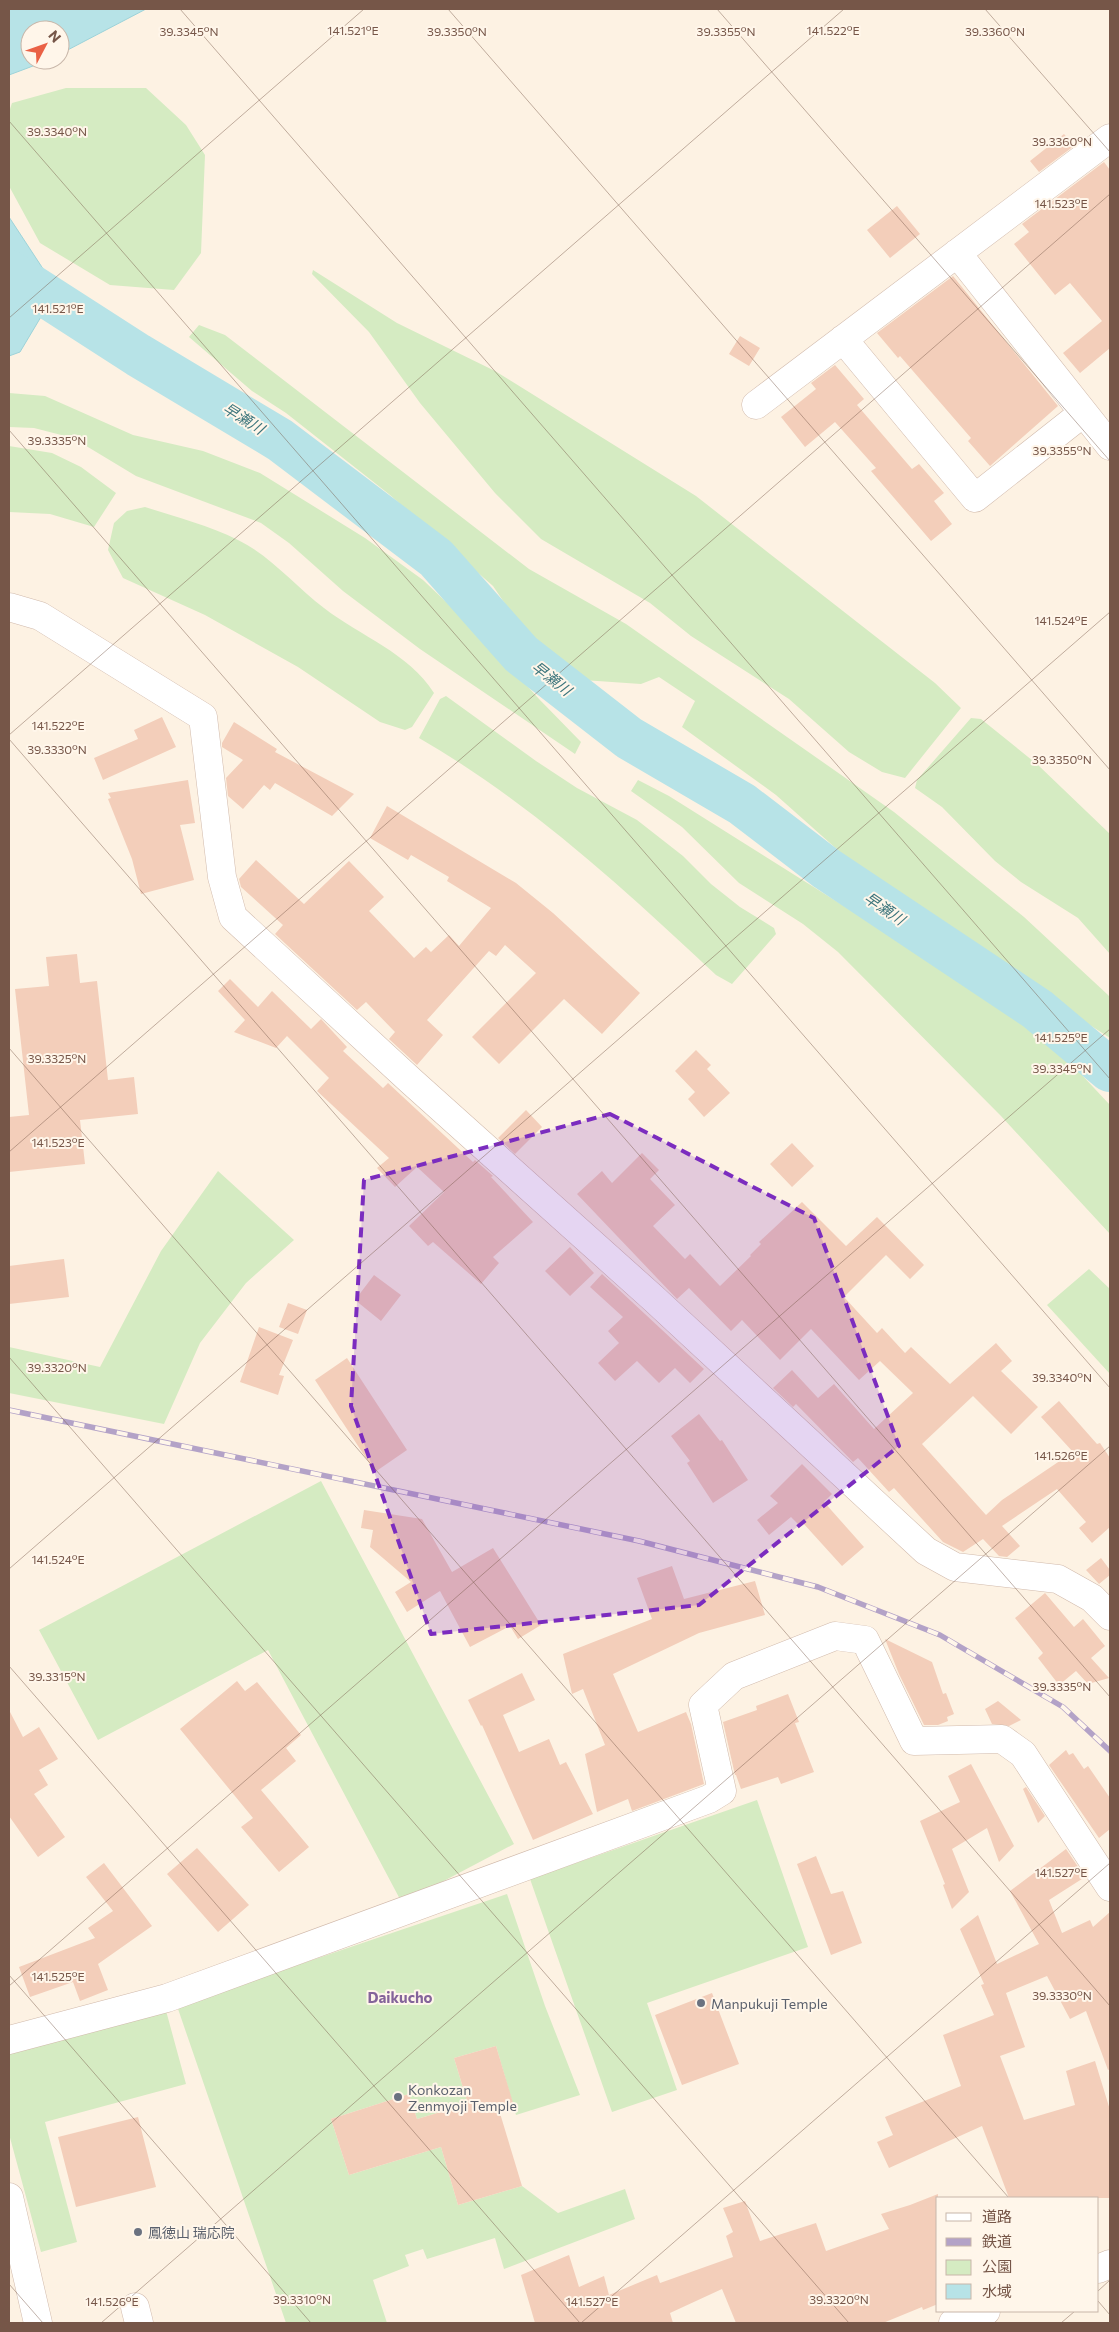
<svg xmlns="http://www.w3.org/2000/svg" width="1119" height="2332" viewBox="0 0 1119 2332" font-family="Commissioner,'Noto Sans JP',sans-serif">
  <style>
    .green { fill: #d5ebc2 }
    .water { fill: #b7e3e7; stroke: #9dd3d9 }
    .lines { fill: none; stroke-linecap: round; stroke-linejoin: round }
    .river { stroke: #b7e3e7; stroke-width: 44 }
    .building { fill: #f3ceba }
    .minor-casing { stroke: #d1baac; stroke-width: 29 }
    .tertiary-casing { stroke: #d1baac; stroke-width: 29 }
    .minor { stroke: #fff; stroke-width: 28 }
    .tertiary { stroke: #fff; stroke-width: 28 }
    .rail-casing { stroke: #b3a2c7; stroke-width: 5.5 }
    .rail { stroke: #fff6ea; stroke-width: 4; stroke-dasharray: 11; stroke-linecap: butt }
    .marked { fill: #7b2cbf; fill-opacity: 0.2; stroke: #7b2cbf; stroke-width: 4; stroke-dasharray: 10 6; stroke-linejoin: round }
    .ticks { fill: none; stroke: #765648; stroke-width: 1; stroke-opacity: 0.45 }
    .worship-dot { fill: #6b7280; stroke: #fff6ea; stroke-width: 2 }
    .labels { text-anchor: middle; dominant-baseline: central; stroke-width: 4; stroke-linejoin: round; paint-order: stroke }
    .worship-label { font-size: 14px; fill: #5b616d; stroke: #fff6ea; text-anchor: start }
    .water-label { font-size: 15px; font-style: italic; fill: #3c757c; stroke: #fff6ea }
    .neighbourhood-label { font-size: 15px; font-weight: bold; fill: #84649a; stroke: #fff6ea }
    .ticks-label { font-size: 12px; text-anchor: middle; fill: #765648; stroke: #fff6ea; stroke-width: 4; stroke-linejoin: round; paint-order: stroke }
  </style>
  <rect width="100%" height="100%" fill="#fdf2e3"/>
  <path class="green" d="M66 88H146L186 125 205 155 201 253 174 290 110 285 40 243 9 186V112L12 103Z
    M313 270 397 323 495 371 696 496 935 683 961 708 905 778 882 772 849 752 789 699 691 636 650 603 541 539 495 493 420 403 369 332 312 274Z
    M199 325 225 335 529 569 626 624 894 812 1024 917 1107 994 1110 997V1038L936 926 849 860 776 795 682 727 695 701 659 677 641 684 583 680 523 630 493 586 390 495 286 413 252 391 189 337Z
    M9 393 45 396 133 435 203 451 260 473 365 538 423 580 484 638 539 699 581 742 575 754 420 649 343 591 289 543 261 523 136 476 73 438 34 428 9 427Z
    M9 446 52 453 81 467 116 493 94 527 50 514 9 512Z
    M145 507C176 517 208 525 238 540 271 556 295 586 324 608 360 636 409 653 434 693L412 727 405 730 380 722 298 667 205 615 123 578 108 550 114 523 127 511Z
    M446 696 536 761 577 788 637 820 683 856 711 884 740 907 774 928 776 934 732 984 716 975C623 888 530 802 419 738L440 699Z
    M971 718 981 719 1038 765 1110 834V954L1078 918 1021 882 995 861 942 807 915 788 917 780Z
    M638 780 669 796 998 1003 1079 1072 1110 1105V1234L1001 1116 838 952 803 924 739 883 682 827 631 791Z
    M218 1171 294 1240 246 1283 200 1343 164 1424 9 1393V1347L100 1367 161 1251Z
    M1089 1269 1110 1289V1374L1047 1305Z
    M321 1481 514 1844 402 1903 268 1650 98 1740 39 1630Z
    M757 1800 808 1947 647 2003 677 2090 612 2112 530 1879Z
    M507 1894 545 2006 580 2095 516 2115 496 2046 454 2058 468 2104 417 2119 409 2094 331 2119 349 2175 441 2147 458 2205 522 2186 558 2213 625 2189 635 2219 504 2269 495 2238 427 2259 423 2249 405 2255 409 2266 373 2280 387 2323H286L177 2006Z
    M165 2007 186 2084 45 2122 77 2242 41 2252 9 2134V2049Z"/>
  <path class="water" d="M9 9H146L60 54V30H30V60H49L9 75Z
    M9 217 57 290 20 352 9 356Z"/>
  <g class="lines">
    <path class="river" d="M9 272 138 355 280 440 436 558 521 654 629 738 742 804 827 869 1037 1009 1110 1070"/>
  </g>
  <path class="building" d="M1064 134 1074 146 1039 172 1030 161Z
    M1104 162 1110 170V348L1080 373 1063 353 1102 321 1070 283 1055 295 1014 244 1029 232 1022 224Z
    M897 206 920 234 890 258 867 230Z
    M953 276 1058 406 990 466 968 441 971 438 900 356 898 358 877 333Z
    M740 336 760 348 749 366 729 354Z
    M835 365 864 399 857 405 912 469 919 464 944 493 934 501 952 524 931 541 871 471 876 468 835 422 805 447 781 417 816 389 811 383Z
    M162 717 176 747 103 780 94 758 138 739 134 730Z
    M234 722 277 749 275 752 354 794 332 816 275 783 270 790 264 785 243 809 228 796 226 778 243 760 222 747V743Z
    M188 780 195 823 180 825 194 880 141 894 132 859 108 799 111 798 108 793Z
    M387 806 516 883 553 913 640 993 602 1034 564 999 499 1064 472 1037 536 973 505 945 496 956 489 951 427 1020 443 1035 417 1065 389 1039 395 1032 366 1002 357 1010 275 934 283 925 241 887 239 879 256 860 304 904 349 861 384 897 369 911 414 958 426 947 431 952 449 935 459 946 491 908 447 881 449 877 411 855 408 860 370 838Z
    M77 954 80 983 97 981 108 1080 134 1077 138 1114 80 1120 85 1164 9 1172V1117L29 1115 15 989 49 986 46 957Z
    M230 979 258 1007 272 991 311 1029 321 1019 347 1047 343 1051 383 1088 388 1083 473 1162 475 1160 493 1176 491 1177 533 1222 493 1257 499 1263 481 1284 433 1242 428 1246 409 1226 444 1192 417 1167 395 1187 377 1168 389 1158 317 1091 329 1078 287 1036 276 1048 234 1032 245 1020 218 991Z
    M696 1050 711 1065 707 1069 730 1093 704 1117 688 1099 695 1092 675 1071Z
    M526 1110 542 1127 515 1154 498 1138Z
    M792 1143 814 1166 792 1187 770 1164Z
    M642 1153 659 1170 650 1179 675 1205 653 1226 685 1259 690 1254 720 1286 751 1256 750 1255 761 1244 759 1242 802 1202 846 1246 877 1217 924 1265 910 1279 886 1255 844 1297 877 1333 882 1328 905 1353 911 1347 950 1384 996 1343 1012 1361 1001 1371 1038 1407 1011 1434 973 1396 922 1444 986 1515 1002 1500 1073 1452 1041 1417 1059 1401 1097 1444 1100 1443 1110 1458V1527L1092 1543 1079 1528 1086 1522 1057 1489 1002 1526 1020 1546 1007 1557 999 1556 983 1539 963 1552 943 1542 894 1488 889 1492 858 1458 853 1462 796 1404 793 1407 773 1388 792 1370 818 1398 834 1384 874 1429 913 1393 880 1361 859 1380 811 1329 780 1360 742 1320 731 1331 689 1288 677 1299 577 1194 602 1171 612 1183Z
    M570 1247 594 1273 570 1296 545 1271Z
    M64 1259 69 1297 9 1304V1266Z
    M602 1274 704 1369 690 1383 675 1368 659 1383 637 1361 615 1381 598 1363 619 1343 608 1331 623 1317 590 1287Z
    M374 1275 401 1295 381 1321 355 1300Z
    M288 1303 307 1310 298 1334 279 1327Z
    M259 1327 293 1340 279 1375 284 1376 278 1395 240 1382Z
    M347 1358 407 1450 375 1472 315 1380Z
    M699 1414 720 1441 722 1440 748 1480 713 1503 687 1463 690 1461 671 1436Z
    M802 1464 832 1494 824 1502 864 1547 842 1566 803 1523 800 1526 791 1517 769 1535 757 1520 778 1503 770 1496Z
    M364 1510 422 1519 452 1572 493 1548 541 1625 518 1639 510 1626 470 1647 440 1591 407 1612 395 1592 411 1582 370 1547 373 1530 361 1528Z
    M1101 1558 1110 1570V1575L1099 1584 1086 1570Z
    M672 1566 684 1599 755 1581 765 1615 699 1633 613 1674 638 1732 686 1712 691 1724 704 1784 632 1811 628 1799 597 1812 585 1754 605 1745 583 1689 572 1694 563 1654 652 1619 637 1578Z
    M1045 1593 1074 1627 1083 1619 1105 1646 1091 1658 1109 1678 1088 1684 1076 1671 1059 1685 1038 1658 1043 1653 1015 1618Z
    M885 1639 932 1662 943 1694 946 1693 954 1714 947 1717 948 1721 938 1725H924L899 1674Z
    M522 1673 535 1700 503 1715 519 1752 549 1739 560 1765 566 1762 593 1814 533 1840 482 1725 481 1726 468 1700Z
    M237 1681 245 1691 257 1682 301 1735 286 1748 296 1761 261 1790 309 1847 279 1872 241 1827 253 1818 180 1729Z
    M788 1694 799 1722 795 1723 814 1772 781 1784 778 1777 741 1789 736 1775H735L723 1722 757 1710 756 1706Z
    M998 1701 1021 1720 1009 1726 992 1724 985 1709Z
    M9 1710 23 1737 39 1727 58 1759 39 1770 48 1785 34 1794 65 1837 38 1857 9 1816Z
    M1066 1750 1069 1755 1073 1753 1084 1769 1088 1766 1110 1798V1829L1099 1838 1049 1765Z
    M971 1764 1014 1846 999 1862 987 1828 952 1849 969 1892 952 1909 943 1885 945 1884 920 1821 960 1802 948 1776Z
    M1026 1787 1045 1816 1038 1823 1023 1789Z
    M197 1848 249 1905 218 1932 167 1874Z
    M1066 1849 1085 1877 1049 1900 1062 1933 1090 1920 1093 1927 1110 1912V2069L1108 2070 1086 2011 1070 2019 1047 1976 1006 1993 1025 2047 1000 2056 1024 2120 1075 2105 1066 2071 1095 2061 1110 2110V2198H1009L982 2126 889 2168 877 2142 893 2135 885 2117 961 2086 943 2035 994 2015 981 1985 984 1984 960 1929 978 1915 997 1964 1039 1944 1010 1891Z
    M816 1856 831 1894 843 1891 862 1943 831 1955 797 1864Z
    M104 1863 152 1926 98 1964 108 1990 80 2001 73 1982 30 1997 19 1967 95 1938 88 1928 113 1911 86 1877Z
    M712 1993 739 2064 682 2085 655 2015Z
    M496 2046 514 2106 499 2110 522 2186 458 2205 441 2147 349 2175 331 2119 409 2094 417 2119 468 2104 454 2058Z
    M138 2117 156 2187 76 2207 58 2137Z
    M938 2194V2304L923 2310 922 2307 883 2323H736L722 2289 670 2313 673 2323H535L521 2275 569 2255 579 2287 604 2276 609 2295 657 2275 660 2283 733 2257 726 2236 733 2232 723 2208 745 2201 760 2241 816 2223 826 2251 889 2229 881 2214 910 2205Z"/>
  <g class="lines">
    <g class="minor-casing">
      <path id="minor" d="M957 253 1110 446
        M843 339 975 498 1083 413
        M756 405 1110 138
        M9 607 40 616 203 717 222 877 233 917 411 1081 653 1298 926 1551 955 1567 1058 1579 1092 1598 1110 1616
        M9 2040 167 1998 709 1799 722 1791 703 1705 734 1676 835 1636 865 1640 914 1741 1002 1739 1023 1754 1110 1887
        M9 2197 38 2323
        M135 2307 139 2323"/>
    </g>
    <g class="tertiary-casing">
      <path id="tertiary" d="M1098 2269 1110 2264
        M953 2323 986 2311"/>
    </g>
    <use href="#minor" class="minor"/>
    <use href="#tertiary" class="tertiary"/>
    <g class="rail-casing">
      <path id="rail" d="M9 1410 639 1541 818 1587 940 1635 1063 1707 1110 1751"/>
    </g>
    <use href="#rail" class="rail"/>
  </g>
  <path class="marked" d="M610 1114 814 1218 899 1446 699 1605 431 1634 351 1406 364 1180Z"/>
  <path class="ticks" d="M180 9 1110 1079M448 9 1110 770M717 9 1110 461M985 9 1110 152M9 121 1110 1388M9 318 364 9M9 430 1110 1697M9 735 844 9M9 739 1110 2006M9 1048 1009 2198M9 1152 1110 194M9 1357 849 2323M9 1569 1110 612M9 1666 580 2323M9 1975 311 2323M9 1986 1110 1029M9 2284 43 2323M1098 2291 1110 2280M1098 2301 1110 2315M101 2323 1110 1446M581 2323 1110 1863M1061 2323 1075 2311"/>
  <g class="worship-dot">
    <circle cx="701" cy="2003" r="5"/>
    <circle cx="398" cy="2097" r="5"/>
    <circle cx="138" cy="2232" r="5"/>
  </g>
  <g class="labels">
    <g class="worship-label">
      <text x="711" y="2003">Manpukuji Temple</text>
      <text x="408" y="2089">Konkozan<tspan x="408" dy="16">Zenmyoji Temple</tspan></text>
      <text x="148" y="2232">鳳徳山 瑞応院</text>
    </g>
    <g class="water-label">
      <text transform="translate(244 418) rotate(32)">早瀬川</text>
      <text transform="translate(552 678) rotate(38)">早瀬川</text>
      <text transform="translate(885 908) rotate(34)">早瀬川</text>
    </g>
    <g class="neighbourhood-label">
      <text x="400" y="1997">Daikucho</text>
    </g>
  </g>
  <g class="ticks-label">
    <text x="353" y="35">141.521°E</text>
    <text x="833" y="35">141.522°E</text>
    <text x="189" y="36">39.3345°N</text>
    <text x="726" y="36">39.3355°N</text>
    <text x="995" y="36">39.3360°N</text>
    <text x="457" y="36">39.3350°N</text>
    <text x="57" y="136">39.3340°N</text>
    <text x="1062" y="146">39.3360°N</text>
    <text x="1061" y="208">141.523°E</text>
    <text x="58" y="313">141.521°E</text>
    <text x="57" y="445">39.3335°N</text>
    <text x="1062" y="455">39.3355°N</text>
    <text x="1061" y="625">141.524°E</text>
    <text x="58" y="730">141.522°E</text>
    <text x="57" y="754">39.3330°N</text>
    <text x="1062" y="764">39.3350°N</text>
    <text x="1061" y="1042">141.525°E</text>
    <text x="57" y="1063">39.3325°N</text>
    <text x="1062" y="1073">39.3345°N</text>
    <text x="58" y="1147">141.523°E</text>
    <text x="57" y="1372">39.3320°N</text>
    <text x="1062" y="1382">39.3340°N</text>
    <text x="1061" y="1460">141.526°E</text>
    <text x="58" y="1564">141.524°E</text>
    <text x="57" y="1681">39.3315°N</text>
    <text x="1062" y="1691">39.3335°N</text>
    <text x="1061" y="1877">141.527°E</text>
    <text x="58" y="1981">141.525°E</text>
    <text x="1062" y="2000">39.3330°N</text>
    <text x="302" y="2304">39.3310°N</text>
    <text x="839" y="2304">39.3320°N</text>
    <text x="112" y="2306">141.526°E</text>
    <text x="592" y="2306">141.527°E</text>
  </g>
  <rect width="1119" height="2332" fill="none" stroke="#765648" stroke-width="20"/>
  <rect x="936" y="2197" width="162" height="115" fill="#fff6ea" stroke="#c8b6a9"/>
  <rect x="946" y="2213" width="25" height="8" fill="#ffffff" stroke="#c8b6a9"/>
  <text x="982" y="2222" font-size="15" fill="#765648">道路</text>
  <rect x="946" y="2238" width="25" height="8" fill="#b3a2c7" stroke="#c8b6a9"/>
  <text x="982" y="2247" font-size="15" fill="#765648">鉄道</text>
  <rect x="946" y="2260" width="25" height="15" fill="#d5ebc2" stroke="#c8b6a9"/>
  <text x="982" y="2272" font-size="15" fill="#765648">公園</text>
  <rect x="946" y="2284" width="25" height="15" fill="#b7e3e7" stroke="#c8b6a9"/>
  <text x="982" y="2297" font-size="15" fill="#765648">水域</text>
  <g transform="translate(45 45) rotate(49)"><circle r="24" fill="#fff6ea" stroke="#c8b6a9"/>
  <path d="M0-4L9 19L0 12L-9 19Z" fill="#ea6145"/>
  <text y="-8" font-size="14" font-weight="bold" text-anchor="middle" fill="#765648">N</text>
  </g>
</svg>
